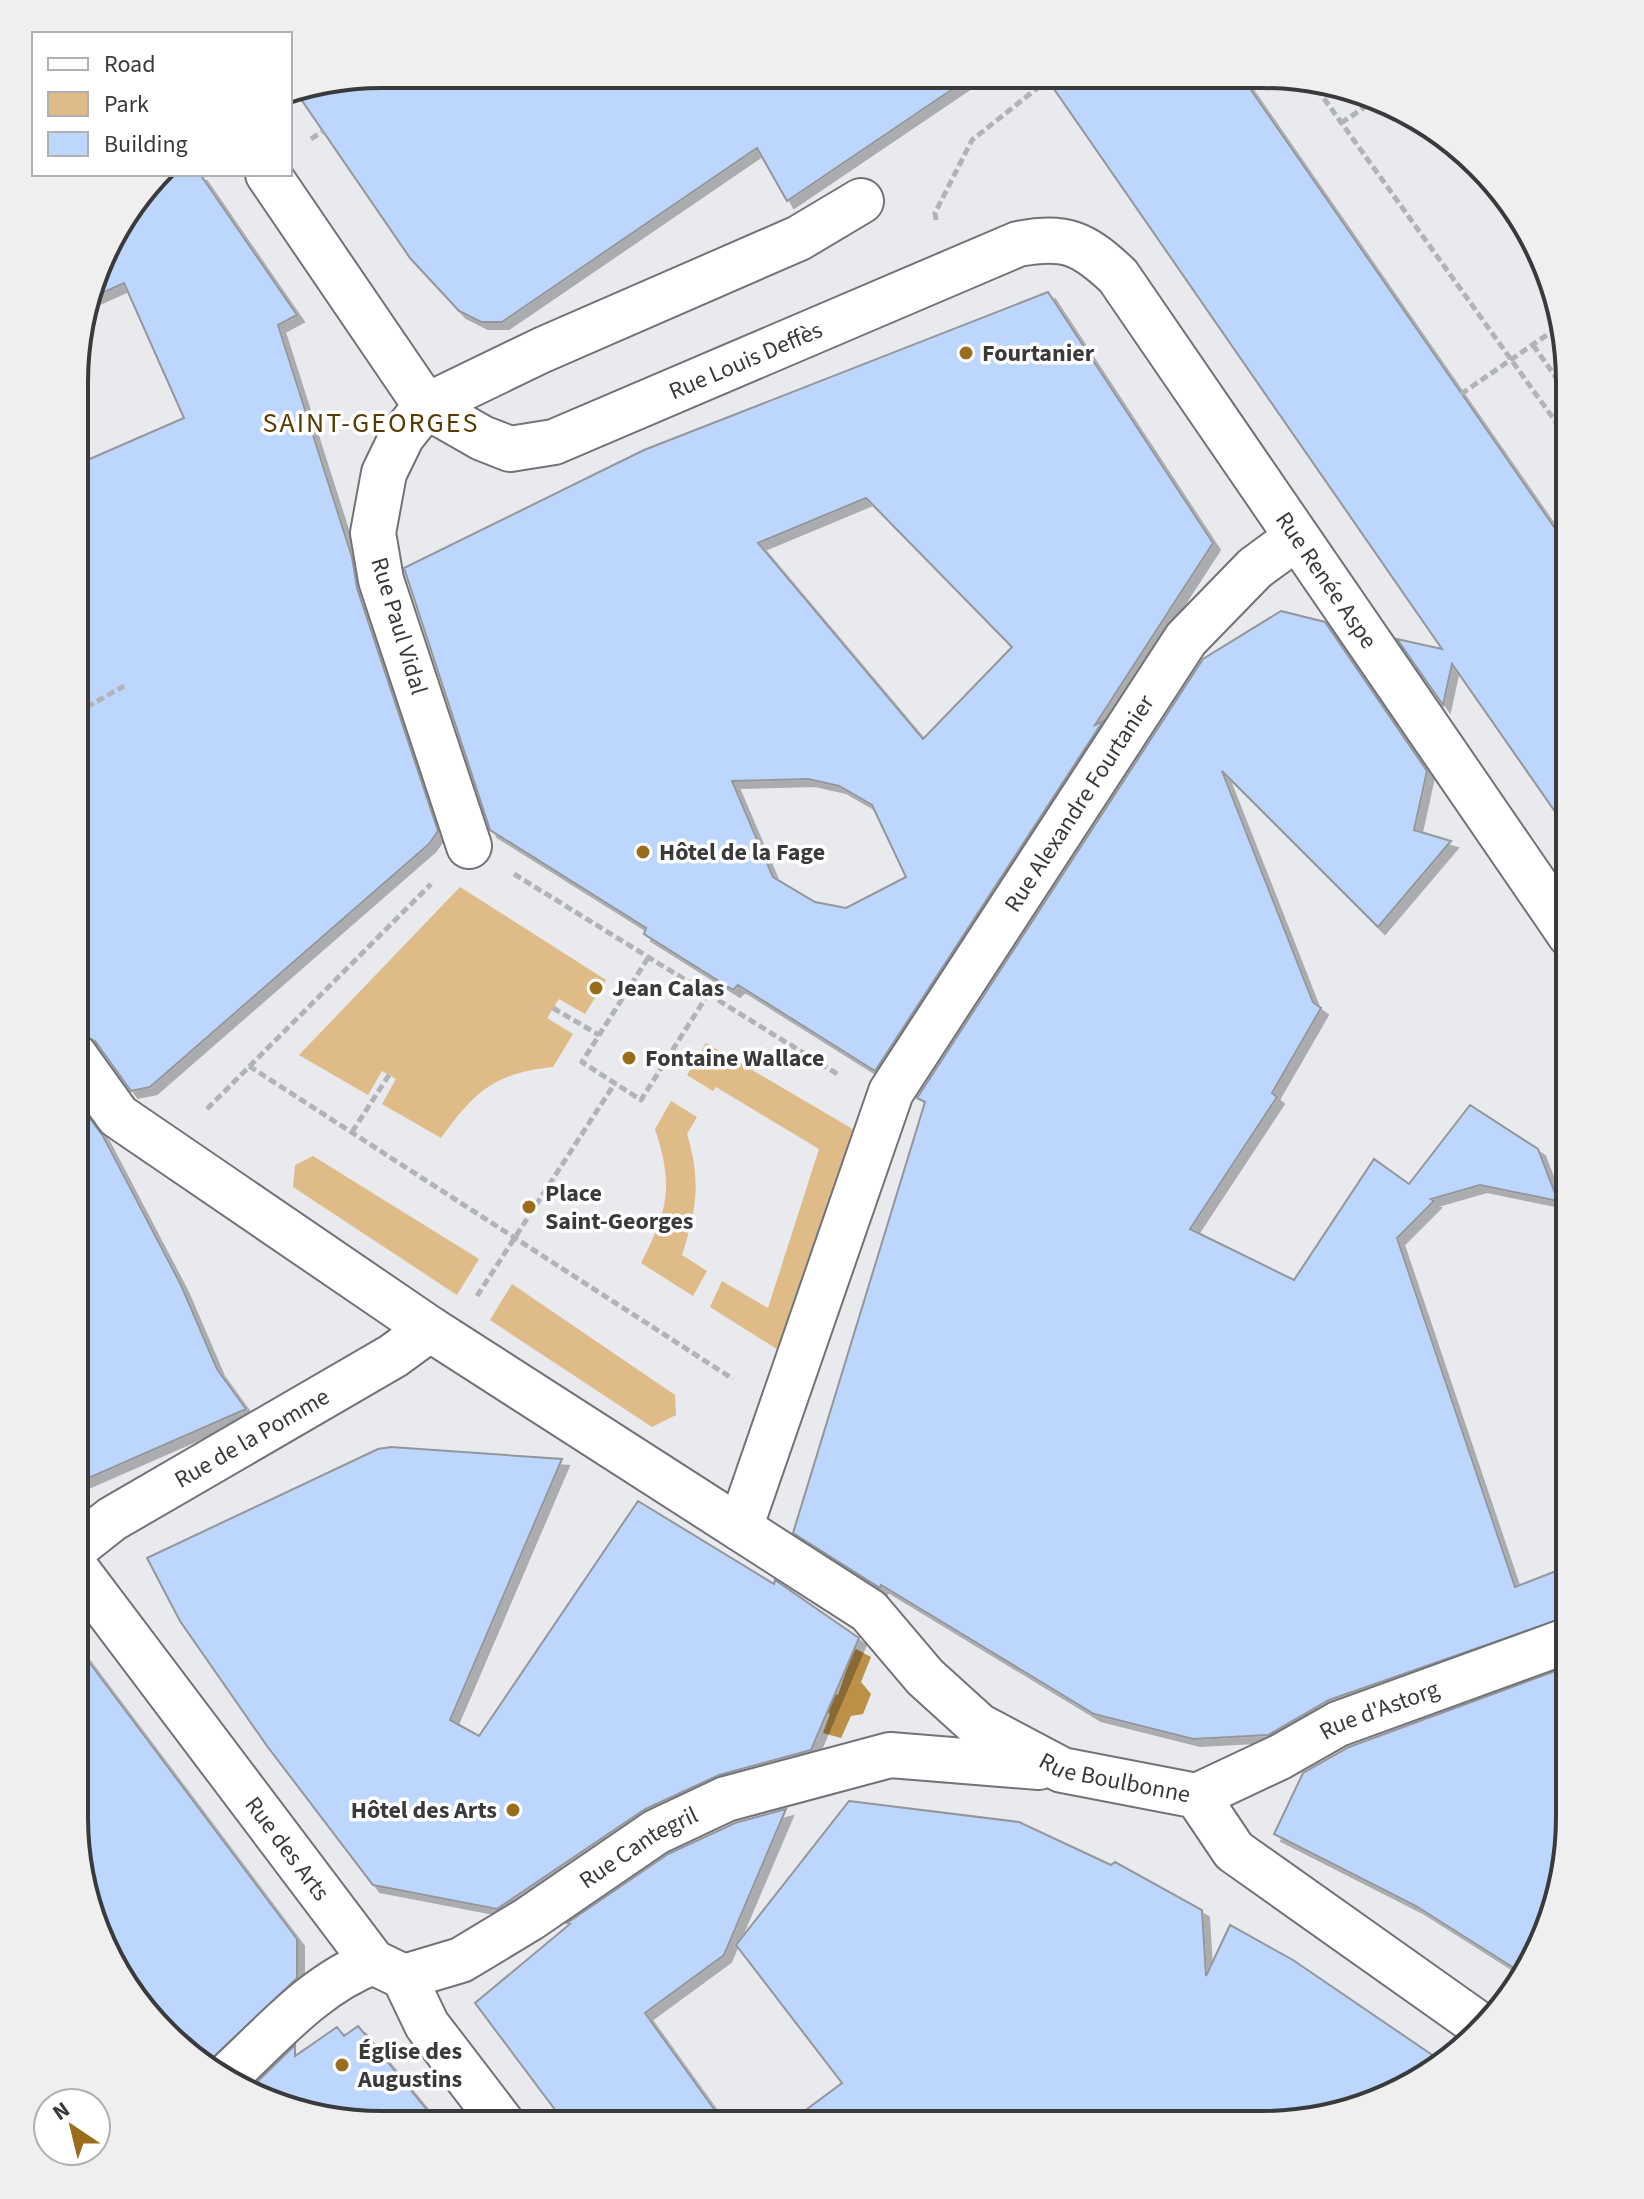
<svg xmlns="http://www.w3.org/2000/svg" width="1644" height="2199" viewBox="0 0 1644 2199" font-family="'Source Sans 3',sans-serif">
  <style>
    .green { fill: #debb87 }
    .water { fill: #bc9047 }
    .building { fill: #bcd6fe; stroke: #94969a; stroke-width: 2; fill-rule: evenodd; filter: url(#shadow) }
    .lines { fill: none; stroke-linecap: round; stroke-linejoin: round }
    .minor-casing { stroke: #717376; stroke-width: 48 }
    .path { stroke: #b1b3b5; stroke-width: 5; stroke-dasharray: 8 4; stroke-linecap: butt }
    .minor { stroke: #fff; stroke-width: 44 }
    .poi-dot { fill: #9a6d1c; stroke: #fff; stroke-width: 3 }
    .labels { text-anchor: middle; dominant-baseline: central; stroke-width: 7; stroke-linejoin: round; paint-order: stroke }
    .poi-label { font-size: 24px; font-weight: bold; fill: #393a3b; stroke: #fff; text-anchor: start }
    .street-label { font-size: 24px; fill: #393a3b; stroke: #fff }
    .quarter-label { font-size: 28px; letter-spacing: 2px; fill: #583b00; stroke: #fff }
    .rim { fill: none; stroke: #393a3b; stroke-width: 4 }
  </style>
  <defs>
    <filter id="shadow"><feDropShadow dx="7" dy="7" stdDeviation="0" flood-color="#0004"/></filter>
  </defs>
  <rect width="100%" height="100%" fill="#e8eaed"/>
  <path class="green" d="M460 887 606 980 585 1014 559 999 547 1018 573 1034 553 1067C494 1073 474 1092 441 1138L382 1104 396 1079 382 1071 368 1095 299 1055Z
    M706 1043 856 1131 780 1351 710 1307 722 1281 768 1308 819 1149 716 1087 713 1091 687 1075Z
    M671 1101 697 1117 687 1134C701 1181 697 1209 682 1255L707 1271 693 1296 641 1263C668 1210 674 1187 655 1129Z
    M313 1156 479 1259 457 1295 293 1187 295 1165Z
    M512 1284 675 1395 676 1415 652 1427 490 1320Z"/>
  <path class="water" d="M854 1648 871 1657 861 1682 871 1694 863 1714 851 1716 841 1738 823 1733 830 1714 827 1712 835 1694 838 1695Z"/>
  <path class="building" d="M382 74H451L972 76 787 201 757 148 502 322H481L459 311 410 258 294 89Z
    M1045 76 1242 77 1507 459 1570 550V833L1452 664 1443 705 1397 639 1442 649Z
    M159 174H200L297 315 278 325 352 557 357 588 438 831 429 844 150 1087 131 1091 95 1041 75 1032 76 465 184 418 124 283 91 298 115 228Z
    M1048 292 1213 543 1095 725 1103 721 875 1071 738 985 733 990 644 934 646 928 490 830 404 568 644 450ZM866 498 1012 647 923 739 758 543ZM808 779 839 786 872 805 906 877 846 908 815 902 773 877 732 781Z
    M1281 611 1325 622 1427 771 1414 830 1451 841 1378 927 1222 771 1313 1002 1321 1008 1272 1093 1277 1097 1190 1229 1294 1280 1374 1159 1409 1184 1470 1105 1538 1149 1558 1201 1480 1185 1431 1199 1434 1201 1397 1238 1515 1587 1569 1566V1616L1329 1700 1268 1735 1193 1739 1094 1714 881 1585 880 1588 793 1533 925 1102 917 1098 1203 659Z
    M75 1099 103 1136 181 1285 217 1369 246 1409 75 1484Z
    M391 1447 562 1459 450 1720 479 1736 638 1501 774 1584 775 1580 859 1638 811 1750 719 1775 645 1809 497 1909 373 1885 267 1746 180 1621 147 1558 378 1449Z
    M74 1642 297 1939V1978L203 2067 150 2020 106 1954 74 1818Z
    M1569 1666V1838L1554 1917 1525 1975 1416 1906 1274 1834 1303 1773 1349 1747Z
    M849 1801 1019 1822 1111 1865 1115 1862 1202 1910 1206 1976 1230 1925 1293 1960 1444 2063 1399 2093 1263 2125 787 2124 842 2083 736 1945Z
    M786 1809 724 1955 645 2013 724 2123H565L475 2003 570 1924 567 1923 668 1854 735 1823Z
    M358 2026 438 2123 342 2122 251 2088 295 2045V2056L337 2027 344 2036Z"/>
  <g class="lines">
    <g class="minor-casing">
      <g id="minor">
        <path id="s1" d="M268 174 426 406 482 438 510 449 554 442 1018 244C1066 235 1083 243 1118 276L1570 935"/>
        <path d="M469 846 381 580 373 533 384 473 402 436 426 406 542 350 799 238 861 201"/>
        <path id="s2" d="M75 1056 118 1116 430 1329 869 1611 925 1677 979 1726 1062 1770 1197 1796 1234 1851 1484 2028"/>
        <path id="s3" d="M740 1528 891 1092 1186 639 1255 568 1296 538"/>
        <path id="s4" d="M74 1549 112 1519 393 1356 430 1329"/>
        <path id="s5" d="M74 1566 373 1962 404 1977 427 2025 502 2123"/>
        <path id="s6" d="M1197 1796 1280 1757 1338 1724 1569 1640"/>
        <path id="s7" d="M404 1977 461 1960 529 1919 656 1832 726 1799 890 1755 1039 1767"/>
        <path d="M225 2078C270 2037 314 1984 373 1962"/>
      </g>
    </g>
    <path class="path" d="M1310 79 1558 425
      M1341 123 1371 103
      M311 139 323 131
      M936 220 935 213 972 140 1040 86
      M1533 345 1570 397
      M1461 394 1557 328
      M76 713 124 686
      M514 874 839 1075
      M648 958 582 1062 641 1100 708 994
      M553 1008 599 1035
      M249 1066 733 1379
      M207 1109 431 884
      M352 1132 389 1075
      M477 1296 615 1083"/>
    <use href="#minor" class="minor"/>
  </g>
  <g class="poi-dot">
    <circle cx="966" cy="353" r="8"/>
    <circle cx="643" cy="852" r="8"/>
    <circle cx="596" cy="988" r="8"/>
    <circle cx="629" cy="1058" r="8"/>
    <circle cx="529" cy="1207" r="8"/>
    <circle cx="513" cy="1810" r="8"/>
    <circle cx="342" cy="2065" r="8"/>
  </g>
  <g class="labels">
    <g class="poi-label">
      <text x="982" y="353">Fourtanier</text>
      <text x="659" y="852">Hôtel de la Fage</text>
      <text x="612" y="988">Jean Calas</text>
      <text x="645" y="1058">Fontaine Wallace</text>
      <text x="545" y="1193">Place<tspan x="545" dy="28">Saint-Georges</tspan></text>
      <text x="497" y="1810" text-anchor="end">Hôtel des Arts</text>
      <text x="358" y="2051">Église des<tspan x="358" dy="28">Augustins</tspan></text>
    </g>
    <g class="street-label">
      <text stroke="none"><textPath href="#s1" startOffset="628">Rue Louis Deffès</textPath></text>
      <text stroke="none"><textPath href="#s1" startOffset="1404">Rue Renée Aspe</textPath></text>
      <text transform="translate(399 626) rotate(73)">Rue Paul Vidal</text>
      <text stroke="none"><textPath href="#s3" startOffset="806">Rue Alexandre Fourtanier</textPath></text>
      <text stroke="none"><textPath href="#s4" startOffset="210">Rue de la Pomme</textPath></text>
      <text stroke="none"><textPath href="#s6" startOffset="202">Rue d'Astorg</textPath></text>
      <text stroke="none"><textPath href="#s2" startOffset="1280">Rue Boulbonne</textPath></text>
      <text stroke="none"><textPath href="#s5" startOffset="354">Rue des Arts</textPath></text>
      <text stroke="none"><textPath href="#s7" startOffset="270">Rue Cantegril</textPath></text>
    </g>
    <g class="quarter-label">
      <text x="371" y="423">SAINT-GEORGES</text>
    </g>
  </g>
  <path d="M0 0H1644V2199H0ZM382 88H1262A294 294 0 0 1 1556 382V1817A294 294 0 0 1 1262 2111H382A294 294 0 0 1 88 1817V382A294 294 0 0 1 382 88Z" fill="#efefef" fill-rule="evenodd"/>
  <path class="rim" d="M382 88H1262A294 294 0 0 1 1556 382V1817A294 294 0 0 1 1262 2111H382A294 294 0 0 1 88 1817V382A294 294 0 0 1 382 88Z"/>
  <rect x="32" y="32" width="260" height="144" fill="#ffffff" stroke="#b0b0b1" stroke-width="2"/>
  <rect x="48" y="58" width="40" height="12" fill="#ffffff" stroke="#b0b0b1" stroke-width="2"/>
  <text x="104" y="72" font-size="24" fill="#393a3b">Road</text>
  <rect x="48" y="92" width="40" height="24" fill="#debb87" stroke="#b0b0b1" stroke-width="2"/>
  <text x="104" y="112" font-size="24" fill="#393a3b">Park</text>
  <rect x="48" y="132" width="40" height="24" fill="#bcd6fe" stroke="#b0b0b1" stroke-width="2"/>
  <text x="104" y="152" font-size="24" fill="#393a3b">Building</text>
  <g transform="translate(72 2127) rotate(325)"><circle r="38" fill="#ffffff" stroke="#b0b0b1" stroke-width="2"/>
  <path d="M0-6L14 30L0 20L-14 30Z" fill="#9a6d1c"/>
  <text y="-12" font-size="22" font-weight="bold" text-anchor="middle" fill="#393a3b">N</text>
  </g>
</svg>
